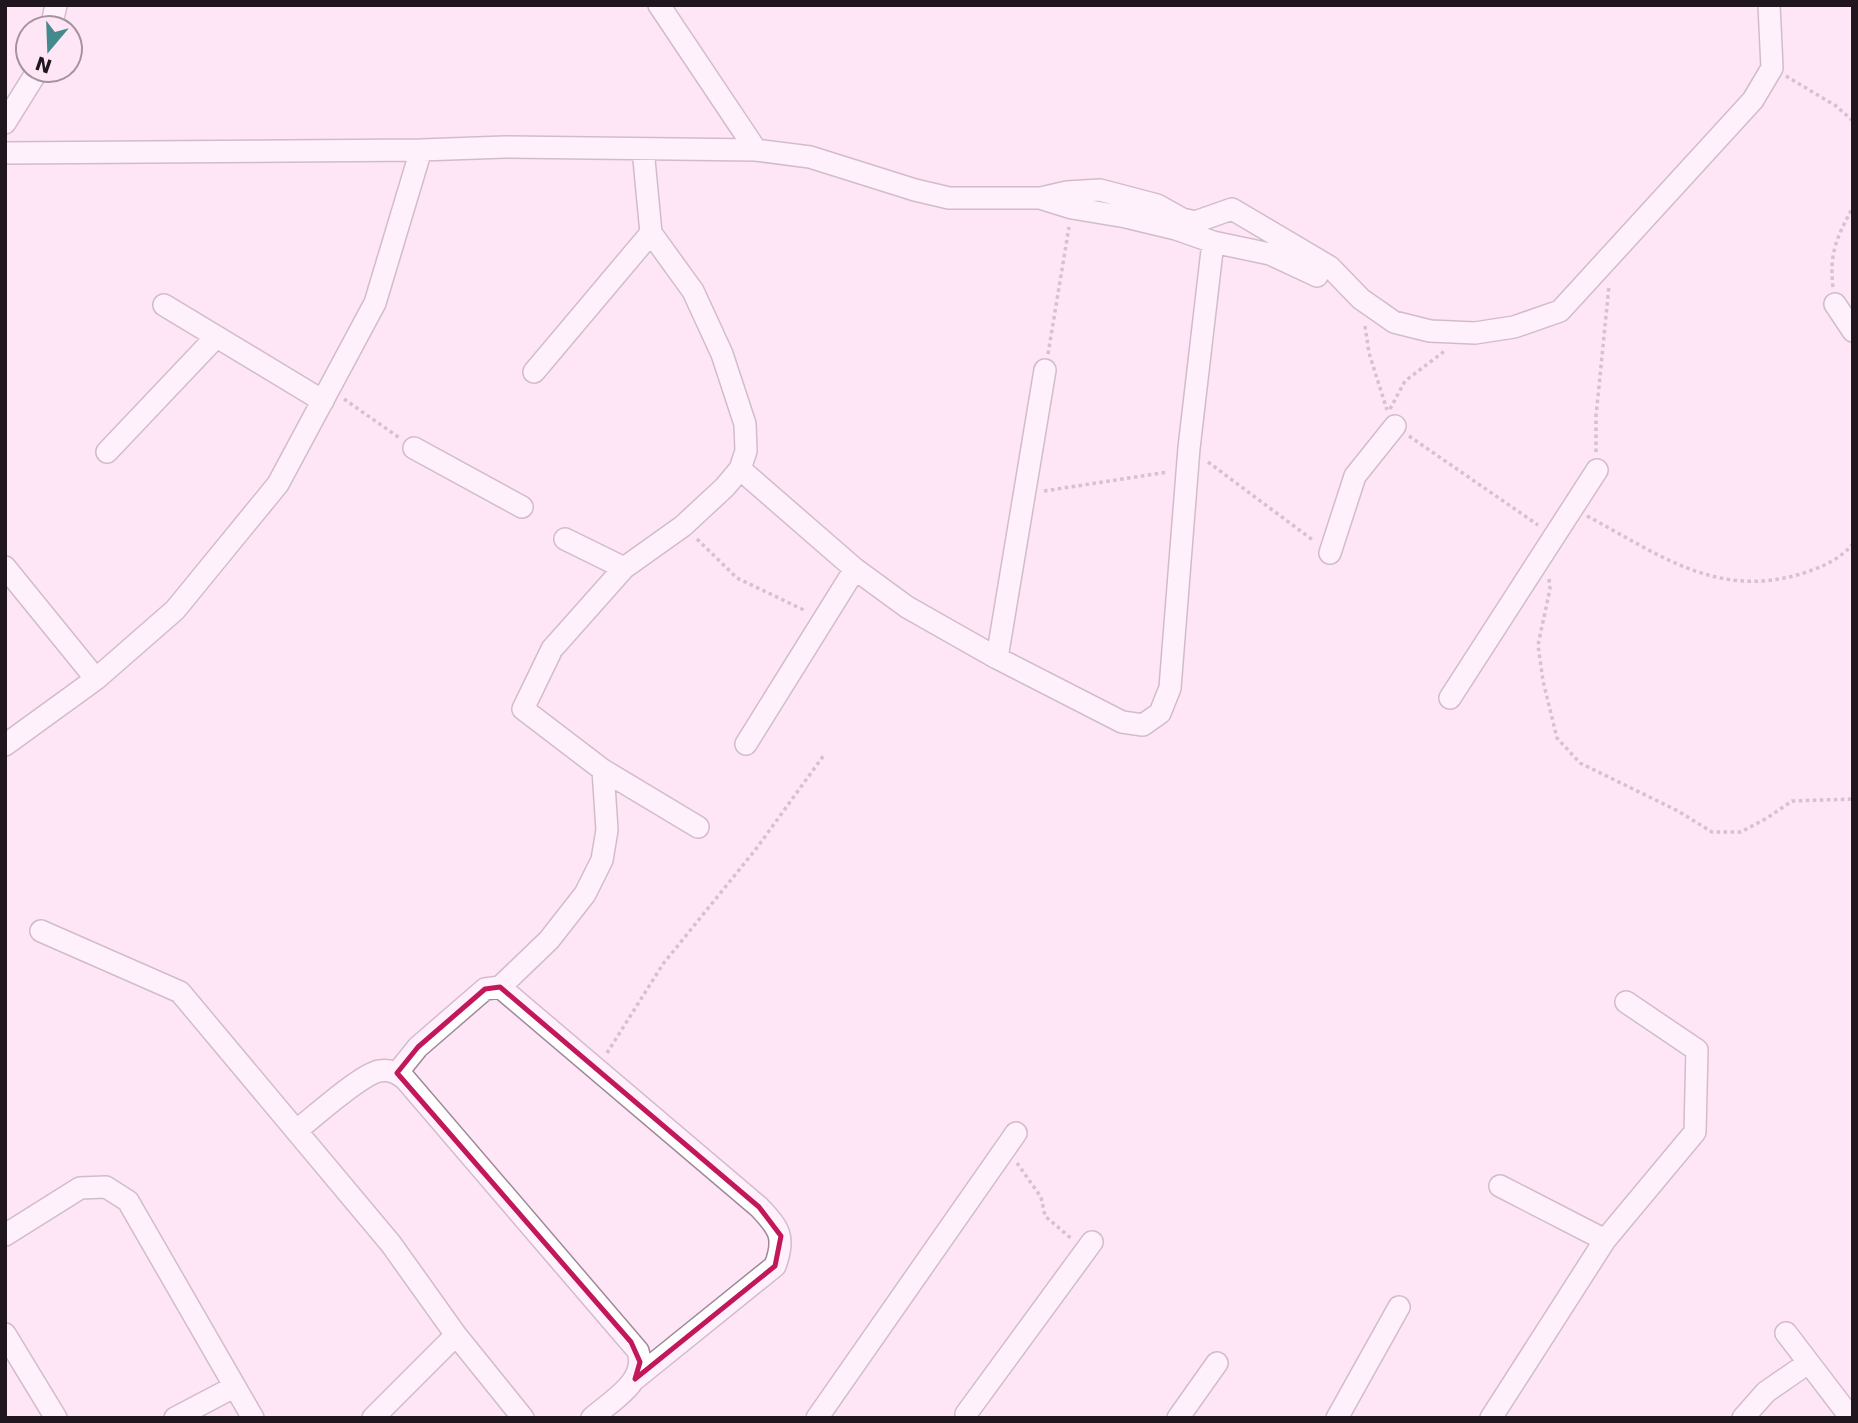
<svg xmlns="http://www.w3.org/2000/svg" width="1858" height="1423" viewBox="0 0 1858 1423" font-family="'DejaVu Sans',sans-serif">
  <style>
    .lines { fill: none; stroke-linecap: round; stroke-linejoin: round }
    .minor-casing { stroke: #9e8998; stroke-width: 24 }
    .path { stroke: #a694a1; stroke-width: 3.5; stroke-dasharray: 3.5 3.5; stroke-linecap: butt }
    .minor { stroke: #fff; stroke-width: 21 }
    .marked { fill: none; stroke: #c2185b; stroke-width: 5; stroke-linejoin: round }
  </style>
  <rect width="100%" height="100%" fill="#fee6f7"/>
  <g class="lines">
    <g class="minor-casing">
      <path id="minor" d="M659 5 756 150
        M51 28 56 5
        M5 123 38 70
        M643 149 651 233 693 291 722 354 745 424 746 451 740 469 725 487 683 526 624 568 552 649 523 709 603 770 698 827
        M5 153 421 150 505 147 756 150 810 157 915 190 949 198H1041L1067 192 1100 190 1157 205 1182 219 1195 222 1232 209 1330 267 1361 299 1394 322 1430 331 1475 333 1514 327 1560 311 1753 100 1772 68 1769 5
        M1043 199 1072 208 1126 217 1176 229 1213 242 1270 254 1317 276
        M1835 304 1853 331
        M164 305 323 401
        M534 372 651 233
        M414 448 522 507
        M107 452 216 337
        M740 469 855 569 907 607 997 658 1122 722 1143 725 1160 713 1170 688 1189 448 1213 242
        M565 539 624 568
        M1330 553 1355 476 1395 426
        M5 567 96 679
        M997 658 1045 370
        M1450 698 1597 470
        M746 744 855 569
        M5 745 96 679 175 610 278 484 375 303 421 150
        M41 931 180 992 391 1244 456 1335 523 1418
        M500 987 759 1207C779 1228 786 1237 775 1266L635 1379
        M397 1073 418 1047 485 989 500 987 523 965 549 940 585 894 602 860 607 830 603 770
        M297 1130C314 1117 360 1075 379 1071 390 1069 397 1073 405 1079L638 1351C648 1381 611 1401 592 1418
        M1500 1186 1605 1240
        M5 1235 80 1188 106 1187 128 1201 253 1418
        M1786 1333 1851 1418
        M5 1334 56 1418
        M966 1414 1092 1242
        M175 1418 234 1387
        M373 1418 456 1335
        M817 1418 1016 1133
        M1178 1418 1217 1363
        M1337 1418 1399 1307
        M1491 1418 1605 1240 1695 1132 1697 1050 1626 1002
        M1743 1418 1766 1392 1808 1363"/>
    </g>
    <path class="path" d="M1786 76 1836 106 1853 121
      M1833 287C1829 253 1837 237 1853 207
      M1365 326 1369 353 1387 410
      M1048 354 1069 227
      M344 399 401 439
      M1390 409 1405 381 1446 350
      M1409 436 1538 525
      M1596 452V416L1609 286
      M1208 462 1314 541
      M1044 491 1168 472
      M1587 516C1657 553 1714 598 1797 575 1818 569 1838 561 1853 544
      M697 539 737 578 806 611
      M1549 579 1550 589 1538 645 1543 681 1557 738 1580 763 1678 811 1712 832H1741L1767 818 1792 801 1853 799
      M607 1053 663 964 756 849 824 755
      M1017 1163 1041 1197 1045 1216 1073 1240"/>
    <use href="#minor" class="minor"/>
  </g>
  <path d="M0 0H1858V1423H0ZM500 987 759 1207 781 1236 775 1266 635 1379 640 1362 631 1342 397 1073 418 1047 485 989Z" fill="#fee6f7" fill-opacity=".55" fill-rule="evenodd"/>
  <path class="marked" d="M500 987 759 1207 781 1236 775 1266 635 1379 640 1362 631 1342 397 1073 418 1047 485 989Z"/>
  <rect width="1858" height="1423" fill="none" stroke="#1f171d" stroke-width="14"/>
  <g transform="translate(49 49) rotate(199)"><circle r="33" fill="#fee6f7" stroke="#a593a0" stroke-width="2"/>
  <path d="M0-5L12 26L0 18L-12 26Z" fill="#428a8e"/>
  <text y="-10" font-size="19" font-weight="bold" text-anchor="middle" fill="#1f171d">N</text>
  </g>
</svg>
